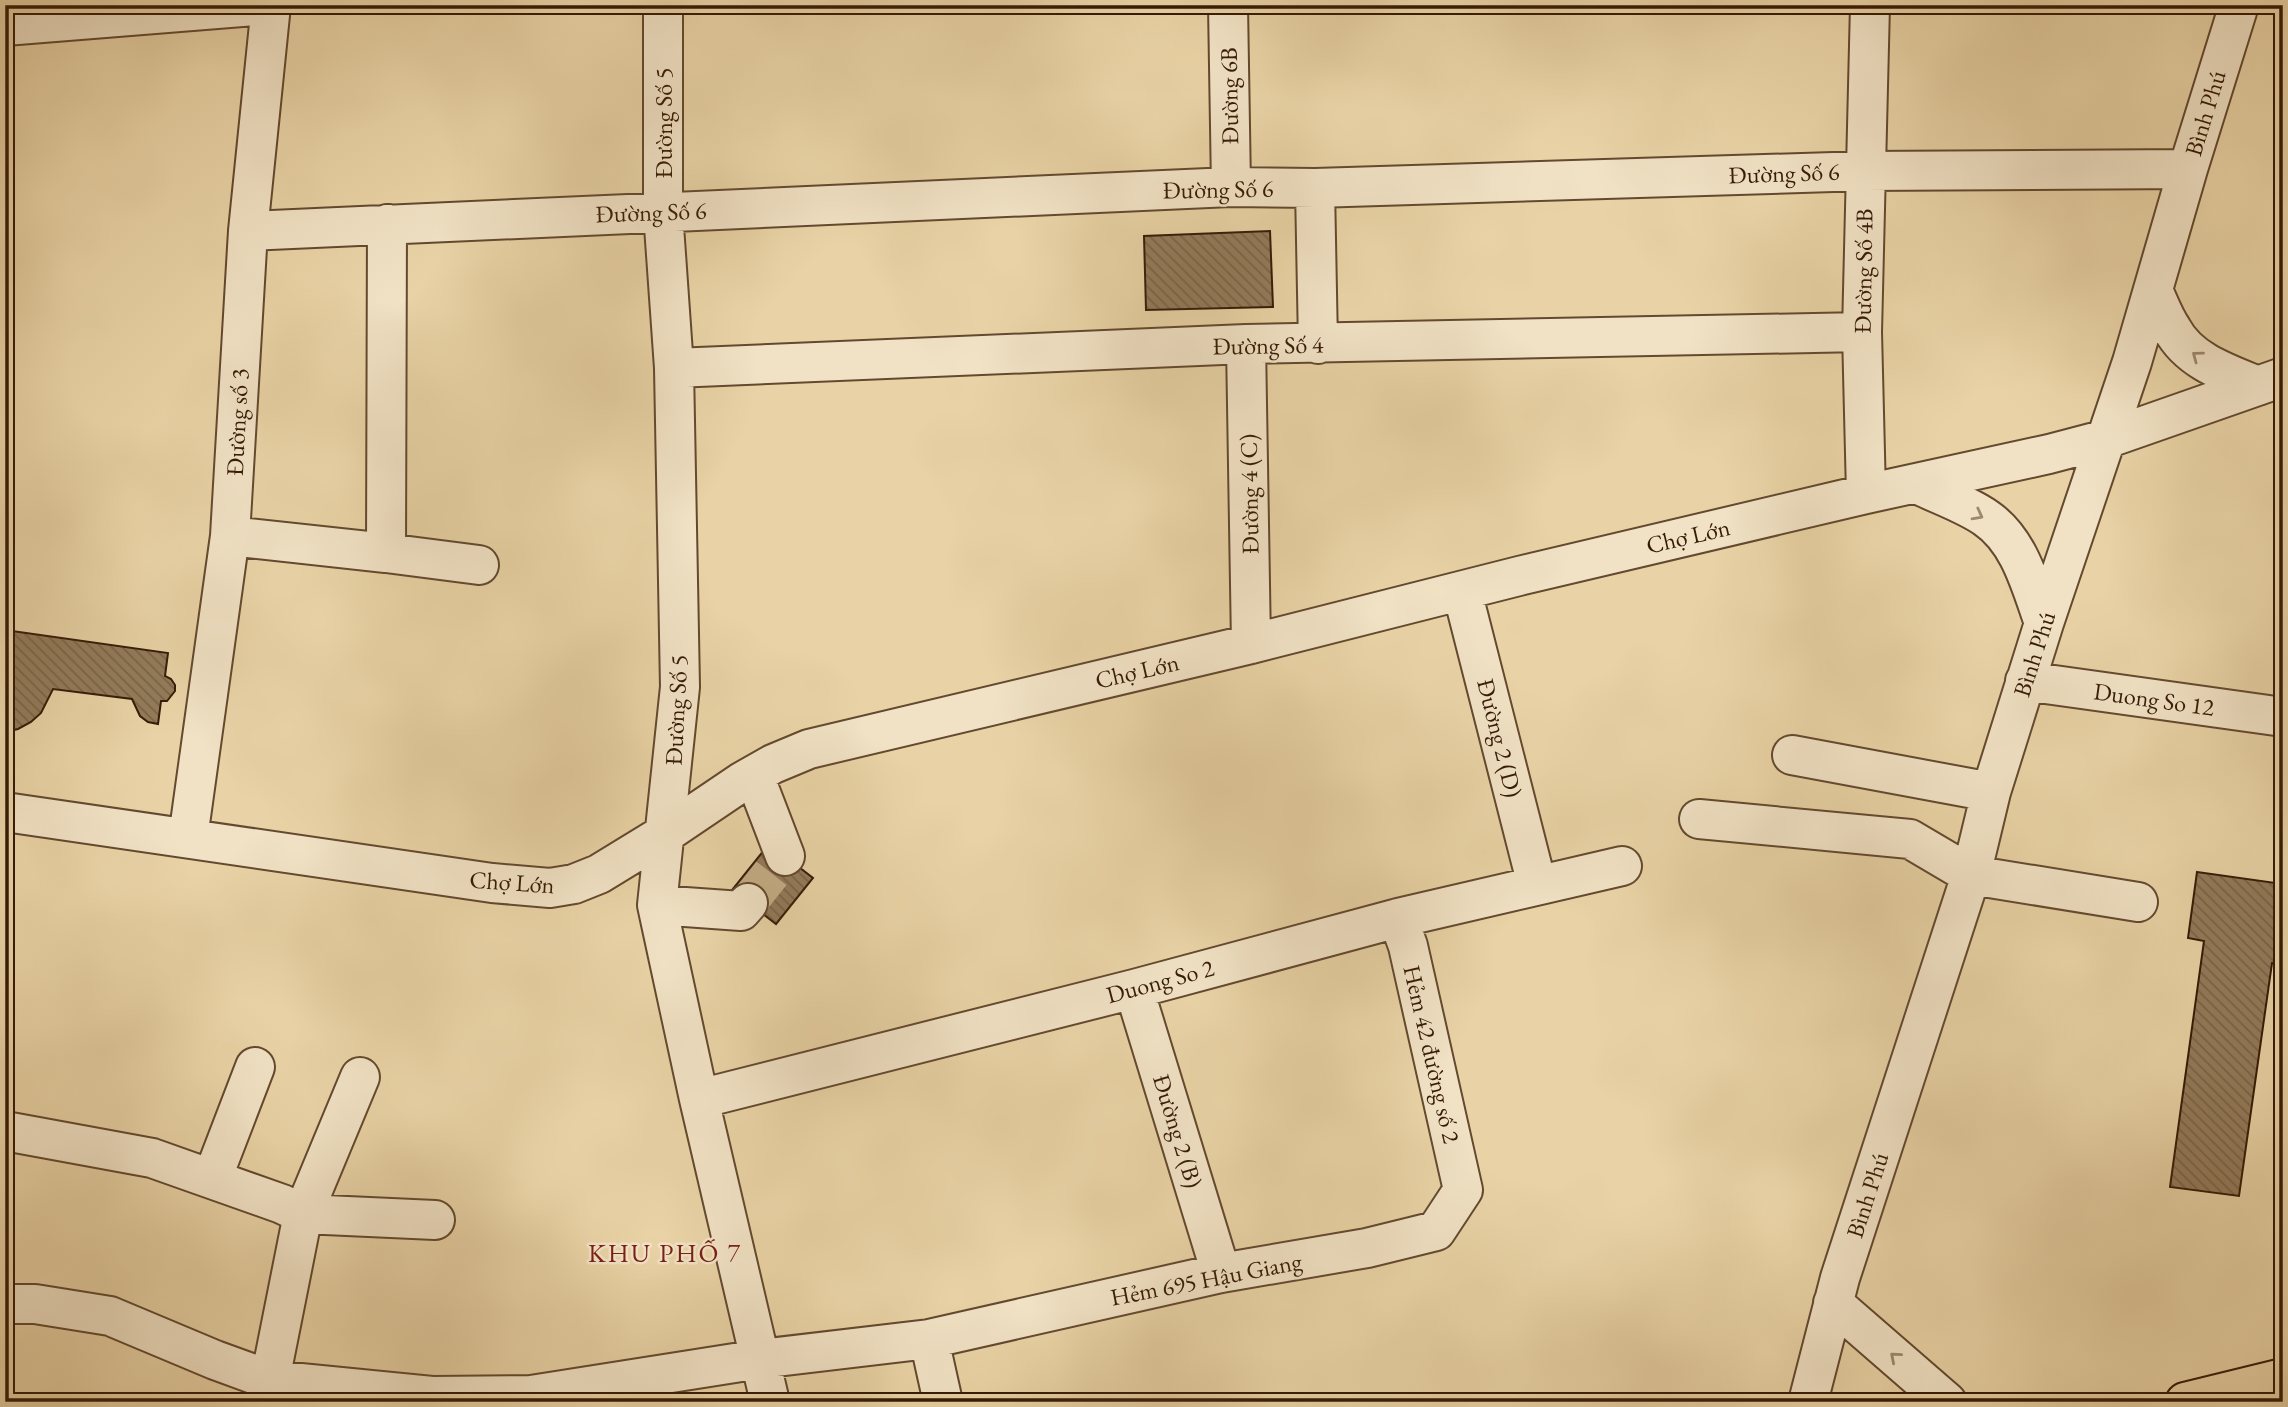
<svg xmlns="http://www.w3.org/2000/svg" width="2288" height="1407" viewBox="0 0 2288 1407" font-family="'EB Garamond',serif">
  <style>
    .building { fill: url(#building-back-hatch); stroke: #361b07; stroke-width: 2 }
    .lines { fill: none; stroke-linecap: round; stroke-linejoin: round }
    .minor-tunnel { stroke: #c5ae86; stroke-width: 38; stroke-dasharray: 38 19; stroke-linecap: butt }
    .minor-casing { stroke: #63492f; stroke-width: 42 }
    .major-casing { stroke: #361b07; stroke-width: 42 }
    .minor { stroke: #f1e2c5; stroke-width: 38 }
    .major { stroke: #e9d3a6; stroke-width: 38 }
    .oneway { stroke: #9d8870 }
    .labels { text-anchor: middle; dominant-baseline: central; stroke-width: 5; stroke-linejoin: round; paint-order: stroke }
    .street-label { font-size: 24px; fill: #361b07; stroke: #f1e2c5 }
    .neighbourhood-label { font-size: 26px; letter-spacing: 2px; fill: #7a1f14; stroke: #f1e2c5 }
  </style>
  <defs>
    <pattern id="building-back-hatch" width="6" height="6" patternUnits="userSpaceOnUse" patternTransform="scale(1.75)"><rect width="6" height="6" fill="#937b5a"/><path d="M-1 5l2 2M0 0l6 6M5-1l2 2" fill="none" stroke="#796448"/></pattern>
  </defs>
  <rect width="100%" height="100%" fill="#e9d3a6"/>
  <filter id="stains"><feTurbulence type="fractalNoise" baseFrequency=".00286" numOctaves="4"/><feColorMatrix values="0 0 0 0 .2 0 0 0 0 .09 0 0 0 0 .02 0 0 0 .5 -.17"/></filter>
  <radialGradient id="worn" r=".72"><stop offset=".6" stop-color="#630" stop-opacity="0"/><stop offset="1" stop-color="#630" stop-opacity=".3"/></radialGradient>
  <path class="building" d="M1270 231 1273 307 1146 310 1144 236Z
    M5 630 168 653 165 676 171 679 175 685V691L167 701H161L158 724 148 722 140 716 132 699 53 689 41 713 31 722 18 729 5 732Z
    M769 844 813 878 776 924 732 890Z
    M2197 872 2283 884V964L2272 963 2239 1196 2170 1187 2204 941 2188 938Z"/>
  <g class="lines">
    <path class="minor-tunnel" d="M748 903 785 856"/>
    <g class="minor-casing">
      <path id="minor" d="M663 5V212L674 368 680 687 657 905 699 1099 770 1402
        M1228 5 1231 187
        M5 26 267 5
        M1315 188 1318 344
        M248 231 1231 187 1315 188 1865 171 2188 169
        M2153 290C2159 303 2164 317 2172 329 2189 361 2226 373 2258 386
        M1246 344 1251 644
        M674 368 1246 344 1862 332
        M1917 484C1939 495 1966 504 1986 518 2020 541 2031 587 2044 623
        M1866 494 1862 332 1870 5
        M230 536 386 553 387 224
        M386 553 479 565
        M1462 591 1537 885
        M2025 681 2283 717
        M1792 755 1991 792
        M754 775 785 856
        M5 812 492 883 550 888 574 884 599 874 666 833 743 781 773 764 809 749 1251 644 1519 576 1866 494 2049 454 2106 439 2283 377
        M1699 819 1910 839 1971 875 2138 902
        M188 838 230 536 248 231 271 5
        M657 905 741 911 748 903
        M1134 989 1221 1273
        M699 1099 1134 989 1398 918 1622 866
        M5 1131 152 1158 282 1204 303 1214 435 1220
        M212 1179 255 1067
        M1833 1303 1947 1402
        M5 1304H35L110 1316 215 1360 270 1380 432 1396 531 1395 760 1359 929 1339 1221 1273 1367 1248 1436 1231 1463 1190 1408 946 1398 918
        M929 1339 943 1402
        M268 1402 270 1380 303 1214 360 1077
        M1808 1402 1840 1278 1971 875 1991 792 2044 623 2132 362 2188 169 2239 5"/>
    </g>
    <g class="major-casing">
      <path id="major" d="M2185 1402 2283 1378"/>
    </g>
    <use href="#minor" class="minor"/>
    <use href="#major" class="major"/>
  </g>
  <defs><path id="oneway-chevron" d="M-2-3.5L2.5 0L-2 3.5" fill="none" stroke-width="1.6" stroke-linecap="round" stroke-linejoin="round" transform="scale(1.75)"/></defs>
  <g class="oneway">
    <use href="#oneway-chevron" transform="translate(2197 356) rotate(-143)"/>
    <use href="#oneway-chevron" transform="translate(1978 515) rotate(28)"/>
    <use href="#oneway-chevron" transform="translate(1895 1357) rotate(-139)"/>
  </g>
  <g class="labels">
    <g class="street-label">
      <text transform="translate(1229 96) rotate(-91)">Đường 6B</text>
      <text transform="translate(2205 113) rotate(-73)">Bình Phú</text>
      <text transform="translate(663 123) rotate(-90)">Đường Số 5</text>
      <text transform="translate(1784 173) rotate(-2)">Đường Số 6</text>
      <text transform="translate(1218 189) rotate(-1)">Đường Số 6</text>
      <text transform="translate(651 212) rotate(-2)">Đường Số 6</text>
      <text transform="translate(1863 271) rotate(-89)">Đường Số 4B</text>
      <text transform="translate(1268 345) rotate(-1)">Đường Số 4</text>
      <text transform="translate(237 422) rotate(-87)">Đường số 3</text>
      <text transform="translate(1249 494) rotate(-91)">Đường 4 (C)</text>
      <text transform="translate(1688 536) rotate(-13)">Chợ Lớn</text>
      <text transform="translate(2034 654) rotate(-72)">Bình Phú</text>
      <text transform="translate(1137 671) rotate(-13)">Chợ Lớn</text>
      <text transform="translate(2154 699) rotate(8)">Duong So 12</text>
      <text transform="translate(676 710) rotate(-87)">Đường Số 5</text>
      <text transform="translate(1500 738) rotate(76)">Đường 2 (D)</text>
      <text transform="translate(512 882) rotate(4)">Chợ Lớn</text>
      <text transform="translate(1160 981) rotate(-15)">Duong So 2</text>
      <text transform="translate(1432 1054) rotate(77)">Hẻm 42 đường số 2</text>
      <text transform="translate(1178 1131) rotate(73)">Đường 2 (B)</text>
      <text transform="translate(1867 1195) rotate(-72)">Bình Phú</text>
      <text transform="translate(1206 1279) rotate(-11)">Hẻm 695 Hậu Giang</text>
    </g>
    <g class="neighbourhood-label">
      <text x="665" y="1253">KHU PHỐ 7</text>
    </g>
  </g>
  <rect width="2288" height="1407" fill="none" stroke="#e9d3a6" stroke-width="28"/>
  <rect x="7" y="7" width="2274" height="1393" fill="none" stroke="#361b07" stroke-width="3.5"/>
  <rect x="14" y="14" width="2260" height="1379" fill="none" stroke="#361b07" stroke-width="2"/>
  <rect width="100%" height="100%" filter="url(#stains)"/>
  <rect width="100%" height="100%" fill="url(#worn)"/>
</svg>
